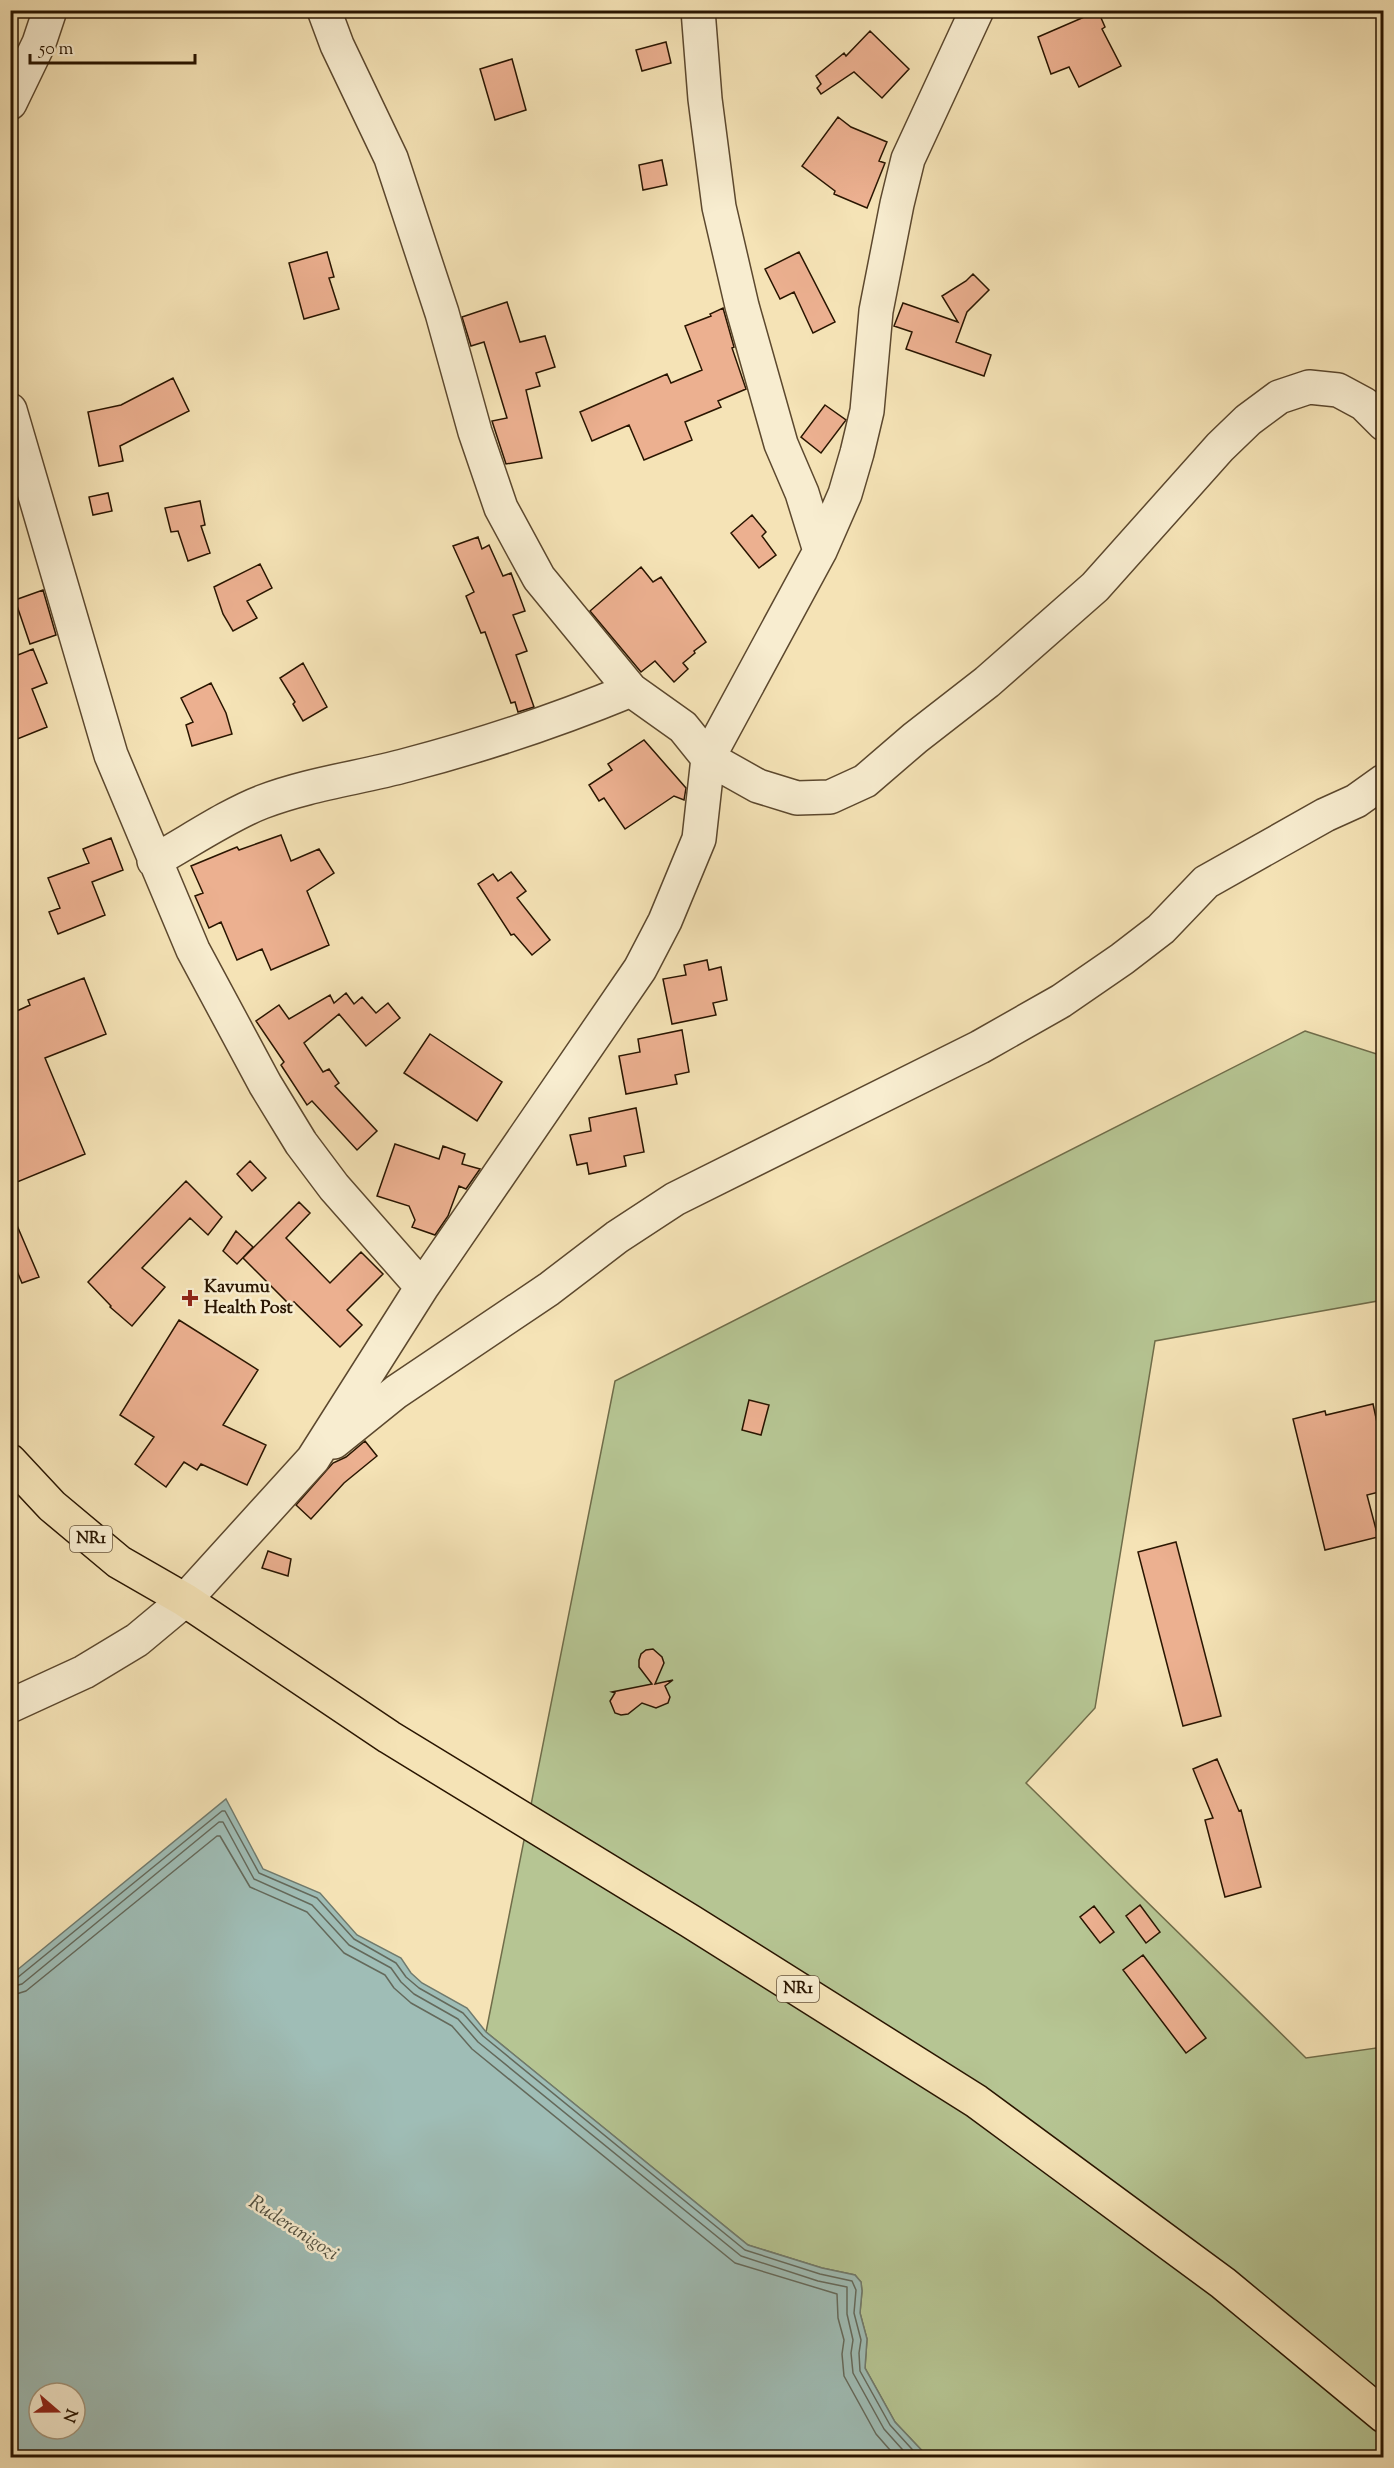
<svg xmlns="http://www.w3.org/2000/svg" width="1394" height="2468" viewBox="0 0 1394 2468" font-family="'Sorts Mill Goudy',serif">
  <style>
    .green { fill: #b6c593; stroke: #706d4a; stroke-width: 1.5 }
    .water { fill: #9fbdb6; stroke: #707a6d; stroke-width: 1.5; fill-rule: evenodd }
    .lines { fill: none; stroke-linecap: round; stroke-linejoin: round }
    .shore { stroke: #64695b; stroke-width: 1.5 }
    .building { fill: #ecb090; stroke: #291500; stroke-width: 1.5 }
    .minor-casing { stroke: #5c482e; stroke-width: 36 }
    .highway-casing { stroke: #291500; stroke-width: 36 }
    .minor { stroke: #f8edd0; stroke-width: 33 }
    .highway { stroke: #f5e3b6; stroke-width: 33 }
    .poi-dot { fill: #8f2418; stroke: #f8edd0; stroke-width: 2 }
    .labels { text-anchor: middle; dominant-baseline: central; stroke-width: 5; stroke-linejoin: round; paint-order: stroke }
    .shield { fill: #f8edd0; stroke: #67563e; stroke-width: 1.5 }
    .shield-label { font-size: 16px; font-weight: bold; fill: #291500 }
    .poi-label { font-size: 18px; font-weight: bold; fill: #291500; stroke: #f8edd0; text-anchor: start }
    .water-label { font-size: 20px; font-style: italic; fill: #525040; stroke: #f8edd0 }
  </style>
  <rect width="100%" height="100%" fill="#f5e3b6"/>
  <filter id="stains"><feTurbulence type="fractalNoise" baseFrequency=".00333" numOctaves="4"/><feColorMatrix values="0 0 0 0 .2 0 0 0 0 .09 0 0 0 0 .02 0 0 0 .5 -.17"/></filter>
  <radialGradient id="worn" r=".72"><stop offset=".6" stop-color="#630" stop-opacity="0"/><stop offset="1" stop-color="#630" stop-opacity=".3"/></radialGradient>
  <path class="green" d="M1305 1031 1383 1056V1300L1155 1341 1095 1708 1026 1783 1306 2058 1383 2047V2457H928L895 2422 865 2368 867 2339 860 2313 862 2291 861 2282 855 2275 822 2268 748 2245 486 2032 615 1381Z"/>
  <path class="water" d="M226 1799 263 1869 320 1893 357 1935 401 1958 411 1973 422 1983 467 2008 486 2032 748 2245 822 2268 855 2275 861 2282 862 2291 860 2313 867 2339 865 2368 895 2422 928 2457H11V1975ZM39 2393H75V2429H39Z"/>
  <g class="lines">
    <path class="shore" d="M10 1979 17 1978 222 1811H225L259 1873 317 1898 354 1939 396 1963 406 1977 419 1988 463 2013 483 2036 745 2250 820 2274 852 2281 856 2290 854 2313 861 2340 859 2353 860 2371 890 2425 920 2458
      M10 1987 22 1984 219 1822H223L254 1879 312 1905 349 1945 391 1968 401 1982 414 1994 458 2019 478 2042 741 2256 818 2281 847 2287V2314L853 2340 851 2353 853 2373 884 2429 910 2458
      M10 1996 26 1991 217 1836H220L250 1887 307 1912 344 1953 385 1975 394 1988 411 2003 452 2026 472 2049 735 2263 837 2294 838 2318 844 2340 842 2354 844 2376 876 2434 897 2458"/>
  </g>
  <path class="building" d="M1098 11 1105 27 1102 29 1121 66 1079 87 1069 67 1051 74 1038 37Z
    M870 31 909 69 882 98 854 72 821 94 817 88 821 84 816 76 844 53 846 56Z
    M666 42 671 63 642 71 636 50Z
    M512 59 526 110 495 120 480 69Z
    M838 117 851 127 887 142 879 161 885 163 867 208 834 194 835 191 802 166Z
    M662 160 667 185 643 190 639 165Z
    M327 252 334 277 329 278 339 309 304 319 289 263Z
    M799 252 835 322 813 333 794 292 780 299 765 269Z
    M973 274 989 290 967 312 956 342 991 355 984 376 906 349 912 332 894 326 903 303 958 322 942 296 966 281Z
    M507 302 520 342 545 336 555 367 536 373 540 386 526 390 542 458 506 464 492 421 507 418 484 342 471 346 462 317Z
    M723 308 734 347 732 348 746 389 718 401 721 407 685 422 692 440 644 460 629 425 592 441 580 412 667 374 671 383 702 370 685 326 711 316 710 314Z
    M173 378 189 411 120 446 123 461 99 466 88 412 121 405Z
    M825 405 846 420 821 453 801 437Z
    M108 493 112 511 93 515 89 497Z
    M200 501 205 525 201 526 210 553 188 561 178 531 171 532 165 508Z
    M752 515 766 532 762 536 776 555 759 568 731 533Z
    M478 537 482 549 489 545 503 576 511 573 525 611 513 615 527 651 516 655 534 707 518 712 515 702 511 703 485 632 481 633 466 596 474 592 453 546Z
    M260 564 272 588 247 601 257 618 233 631 223 614 214 587Z
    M641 567 653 582 661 577 706 642 694 651 695 653 683 663 688 669 674 682 655 661 641 672 590 611Z
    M43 590 56 635 30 644 15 600Z
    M33 649 47 683 32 689 47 727 10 742V658Z
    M303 663 327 707 303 721 293 704 295 702 280 678Z
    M211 683 226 713 232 734 192 746 186 725 193 722 181 698Z
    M644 740 686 788 684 800 674 796 625 829 604 798 599 801 589 785 612 770 608 764Z
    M281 835 291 861 319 849 334 873 307 891 329 945 271 970 262 949 237 960 221 922 209 928 195 896 203 893 191 866 237 847 239 850Z
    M111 838 123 870 92 882 105 915 58 934 49 912 60 908 48 878 89 863 83 849Z
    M511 872 526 891 517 898 550 940 532 955 514 934 511 935 478 884 493 874 498 881Z
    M707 960 709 970 721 967 727 1000 713 1003 716 1015 672 1024 663 979 686 975 684 965Z
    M84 978 106 1034 45 1058 85 1154 10 1185V1014L30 1005 28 1000Z
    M346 993 354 1004 362 997 376 1013 388 1003 400 1018 366 1046 339 1014 304 1043 323 1072 329 1069 339 1083 335 1086 377 1131 357 1150 312 1101 307 1105 281 1065 284 1062 256 1021 279 1005 289 1019 330 995 334 1003Z
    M682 1030 689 1072 675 1075 677 1084 626 1094 619 1056 640 1052 638 1039Z
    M430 1034 502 1082 477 1121 404 1073Z
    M636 1108 644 1152 624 1156 626 1166 589 1174 587 1163 577 1165 570 1135 591 1131 589 1118Z
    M395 1144 439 1159 443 1146 465 1154 462 1164 480 1169 466 1189 459 1186 448 1216 435 1235 412 1227 415 1220 409 1206 377 1196Z
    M250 1161 266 1178 252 1191 237 1174Z
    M186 1181 222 1217 208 1235 190 1218 142 1268 165 1287 132 1326 110 1307 111 1306 88 1282Z
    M299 1202 310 1213 286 1238 330 1283 361 1252 383 1274 347 1310 362 1325 340 1347 294 1302 291 1306 243 1258Z
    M10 1209 39 1277 22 1283 10 1255Z
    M236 1231 253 1247 237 1264 223 1251Z
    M179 1320 258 1370 223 1425 266 1445 247 1485 201 1464 197 1470 184 1462 166 1487 135 1464 154 1437 120 1415Z
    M749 1400 769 1405 761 1435 742 1430Z
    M1373 1404 1383 1450V1491L1367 1495 1378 1537 1325 1550 1293 1419 1325 1411 1326 1415Z
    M365 1441 377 1456 344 1483 311 1519 296 1505 333 1463 346 1457Z
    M1176 1542 1221 1716 1183 1726 1138 1552Z
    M268 1551 291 1559 288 1576 262 1568Z
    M653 1649 662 1657 664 1663 655 1684 673 1680 665 1686 670 1697 668 1703 656 1708 642 1703 628 1714 621 1715 615 1713 610 1701 615 1693 612 1692 652 1684 639 1667V1660L641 1654 646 1650Z
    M1217 1759 1239 1811 1241 1810 1261 1887 1225 1897 1205 1820 1213 1818 1193 1769Z
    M1140 1905 1160 1932 1146 1943 1126 1916Z
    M1094 1906 1114 1932 1100 1943 1080 1917Z
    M1143 1955 1206 2038 1186 2053 1123 1970Z"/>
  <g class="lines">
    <g class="minor-casing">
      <path id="minor" d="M324 10 337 45 391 158 442 313 475 432 501 508 539 578 631 690 683 727 708 758 758 786 797 798 830 797 865 781 915 738 987 682 1095 587 1220 447 1248 420 1279 397 1309 387 1338 390 1364 404 1384 424
        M698 10 705 99 719 207 742 306 781 444 802 493 820 551
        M10 103 39 43 50 10
        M10 410 111 755 193 950 265 1084 301 1143 334 1187 422 1287
        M154 861C187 843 228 815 262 802 309 784 359 778 407 765 484 745 558 720 631 690
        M334 1442 396 1392 549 1289 617 1237 675 1199 980 1047 1061 1001 1122 959 1161 929 1206 882 1325 815 1356 801 1384 781
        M10 1706 84 1672 137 1640 185 1600 313 1459 422 1287 640 969 665 921 699 839 708 758 820 551 845 494 857 453 867 411 876 311 897 204 908 159 977 10"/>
    </g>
    <g class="highway-casing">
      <path id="highway" d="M10 1461 52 1506 119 1562 185 1600 389 1737 690 1921 976 2101 1223 2283 1384 2416"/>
    </g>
    <use href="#minor" class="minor"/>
    <use href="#highway" class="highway"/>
  </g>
  <path class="poi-dot" d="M187 1289h6v6h6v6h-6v6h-6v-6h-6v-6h6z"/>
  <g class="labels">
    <g class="shield">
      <rect x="70" y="1526" width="42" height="26" rx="4.5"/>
      <rect x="777" y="1976" width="42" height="26" rx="4.5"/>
    </g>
    <g class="shield-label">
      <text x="91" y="1539">NR1</text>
      <text x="798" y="1989">NR1</text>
    </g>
    <g class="poi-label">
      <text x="204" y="1288">Kavumu<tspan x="204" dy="21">Health Post</tspan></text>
    </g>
    <g class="water-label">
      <text transform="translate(293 2229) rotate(33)">Ruderanigozi</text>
    </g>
  </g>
  <rect width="1394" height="2468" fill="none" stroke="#f5e3b6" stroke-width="36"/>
  <rect x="12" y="12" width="1370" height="2444" fill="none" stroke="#291500" stroke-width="3"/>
  <rect x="18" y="18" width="1358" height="2432" fill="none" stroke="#291500" stroke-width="1.5"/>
  <g transform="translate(57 2411) rotate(110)"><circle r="28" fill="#f8edd0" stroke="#a5977d" stroke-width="1.5"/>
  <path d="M0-4.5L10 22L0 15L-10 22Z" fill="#8f2418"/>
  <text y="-9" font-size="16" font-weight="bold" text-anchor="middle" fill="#291500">N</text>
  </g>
  <path d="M30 54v9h165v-9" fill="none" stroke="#291500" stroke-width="3"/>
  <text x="39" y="54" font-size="18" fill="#291500" stroke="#f8edd0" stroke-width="4.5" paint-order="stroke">50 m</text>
  <rect width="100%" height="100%" filter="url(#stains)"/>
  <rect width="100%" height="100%" fill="url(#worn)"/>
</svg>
